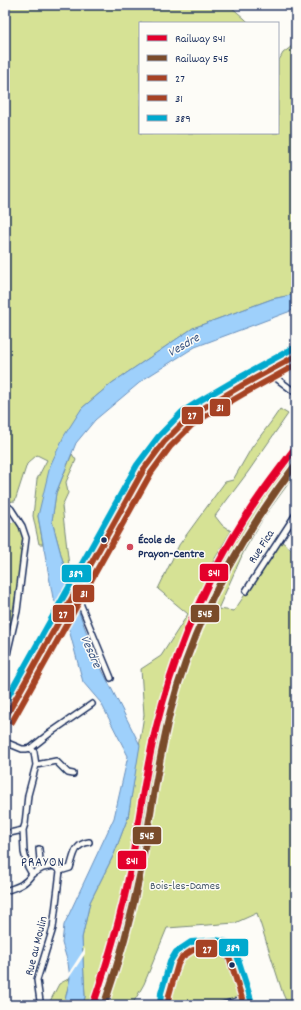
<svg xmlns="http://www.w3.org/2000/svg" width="301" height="1010" viewBox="0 0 301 1010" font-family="Dekko,sans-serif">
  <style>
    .green { fill: #d6e295; stroke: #78887a }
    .water { fill: #9ed0fb; stroke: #6a90bc }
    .pier { fill: #fdfcf7 }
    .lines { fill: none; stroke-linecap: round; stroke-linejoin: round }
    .minor-casing { stroke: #1b2f5e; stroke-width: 8 }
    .primary-casing { stroke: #1b2f5e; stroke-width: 11 }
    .minor { stroke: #fdfcf7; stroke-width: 5 }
    .primary { stroke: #f5e381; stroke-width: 8 }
    .bus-1-casing { stroke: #fdfcf7; stroke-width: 9 }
    .bus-2-casing { stroke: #fdfcf7; stroke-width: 9 }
    .bus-3-casing { stroke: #fdfcf7; stroke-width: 9 }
    .bus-1 { stroke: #a64224; stroke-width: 6 }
    .bus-2 { stroke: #a64224; stroke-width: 6 }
    .bus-3 { stroke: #00a9ce; stroke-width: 6 }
    .rail-1-casing { stroke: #fdfcf7; stroke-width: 10 }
    .rail-2-casing { stroke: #fdfcf7; stroke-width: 10 }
    .rail-1 { stroke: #e4002b; stroke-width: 7 }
    .rail-2 { stroke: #7a4b2a; stroke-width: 7 }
    .bus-dot { fill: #1b2f5e; stroke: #fdfcf7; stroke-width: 1.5 }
    .poi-dot { fill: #d1495b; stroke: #fdfcf7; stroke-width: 1.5 }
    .labels { text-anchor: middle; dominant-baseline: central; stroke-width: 3; stroke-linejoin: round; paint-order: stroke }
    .poi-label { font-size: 12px; font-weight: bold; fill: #1b2f5e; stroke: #fdfcf7; text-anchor: start }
    .street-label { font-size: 12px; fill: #1b2f5e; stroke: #fdfcf7 }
    .park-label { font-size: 12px; fill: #4a5c6c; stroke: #fdfcf7 }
    .water-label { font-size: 13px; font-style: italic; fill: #3c5785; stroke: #fdfcf7 }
    .neighbourhood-label { font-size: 13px; letter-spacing: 1px; fill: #1b2f5e; stroke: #fdfcf7 }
    .line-badge { stroke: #fdfcf7; stroke-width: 1.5 }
    .badge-label { font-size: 11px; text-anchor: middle; font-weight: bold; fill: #fff }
  </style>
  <rect width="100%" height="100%" fill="#fdfcf7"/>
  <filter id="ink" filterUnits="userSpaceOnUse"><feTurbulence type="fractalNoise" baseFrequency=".025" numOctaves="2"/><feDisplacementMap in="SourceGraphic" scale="8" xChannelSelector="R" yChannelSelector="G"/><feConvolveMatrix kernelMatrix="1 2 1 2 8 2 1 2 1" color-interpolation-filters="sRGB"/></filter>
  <g filter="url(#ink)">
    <path class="green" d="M5 5H229L245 19 249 23H140V133H278V62L283 53 296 43V294L272 299 193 328 112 383 82 408 38 516 43 544H39L33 516 37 479 47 460 37 455 27 464 15 501 5 502Z
      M280 409 288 414 248 472 215 516 222 525 231 531 213 562 180 642 163 691 151 740 125 887 109 953 91 1005H83L85 997 82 938 90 902 114 854 128 817 144 715 141 669 161 656 188 614 158 589 179 545 225 482 233 480 252 447 271 422Z
      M72 454 76 460 66 482 68 493 62 506 69 566 73 584 70 588 52 521 56 493Z
      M296 455V473L264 517 244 551 218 609 234 611 281 541 291 549 296 543V1005H288L283 994 257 913 235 923 167 928 144 984 132 1005H99C117 956 129 905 138 853 145 816 149 778 158 740 181 635 228 539 296 455Z
      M17 521 25 541 8 638 5 640V525Z
      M215 951 221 952 224 955 237 990 238 995 237 998 214 1005H173L171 1002 170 997C175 982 178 957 196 953 202 952 208 952 215 951Z
      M70 978 64 1005H48L59 984Z"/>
    <path class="water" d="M296 294V309L195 347 144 379 95 420 76 443 56 493 52 521 70 588 96 658 140 745 128 817 114 854 90 902 82 938 85 997 83 1005H64L70 978 68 963 62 943 64 925 114 818 128 756 101 703 83 682 68 626 53 598 38 516 50 466 64 436 82 408 112 383 193 328 272 299Z"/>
    <path class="pier" d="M85 948V954L69 978 68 974Z"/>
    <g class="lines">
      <g class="minor-casing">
        <path id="minor" d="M288 364 292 367 296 366
          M272 373 276 378 296 393
          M5 504 11 509 22 526 26 538 17 611 5 663
          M75 591 111 678
          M246 591 296 514
          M5 742 22 749H26L31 748 50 733 92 704
          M31 748 34 752 36 765 28 795 25 824 23 830 24 852 27 865 32 874
          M36 765 56 761 68 773 73 774
          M5 834 23 830
          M39 849 40 860 43 868
          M60 871 70 868C74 856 74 844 89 842
          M32 874 43 868 54 866 60 871
          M5 891C17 887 25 885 32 874
          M40 1001 37 980 53 928 60 871
          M169 1005 168 1004 169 995 178 964 182 957 193 950 216 948 224 949 228 953 244 1005
          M222 1005 237 1001 242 998"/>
      </g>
      <g class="primary-casing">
        <path id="primary" d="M5 718 144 469 164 442 187 419 200 410 241 386 296 356"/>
      </g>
      <use href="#minor" class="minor"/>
      <use href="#primary" class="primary"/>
      <g class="bus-1-casing">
        <path id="bus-1" d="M5 718 144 469 164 442 187 419 200 410 241 386 296 356
          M169 1005 168 1004 169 995 178 964 182 957 193 950 216 948 224 949 228 953 244 1005"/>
      </g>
      <g class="bus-2-casing">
        <path id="bus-2" d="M12 722 151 473 170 447 192 425 204 417 245 393 296 365"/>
      </g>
      <g class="bus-3-casing">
        <path id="bus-3" d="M5 702 137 465 158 437 182 412 196 403 237 379 292 349
          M160 1005 161 993 170 962 176 952 191 942 216 940 227 942 235 949 252 1003"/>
      </g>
      <use href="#bus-1" class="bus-1"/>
      <use href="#bus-2" class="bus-2"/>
      <use href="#bus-3" class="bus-3"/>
      <g class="rail-1-casing">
        <path id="rail-1" d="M93 1005C108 961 121 917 130 871 139 824 144 776 156 728 172 662 198 598 232 539 251 506 273 477 296 447"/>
      </g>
      <g class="rail-2-casing">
        <path id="rail-2" d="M104 1005C119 962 131 919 140 874 150 820 157 766 170 713 193 622 239 539 296 464"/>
      </g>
      <use href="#rail-1" class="rail-1"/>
      <use href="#rail-2" class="rail-2"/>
    </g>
  </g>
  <g class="bus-dot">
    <circle cx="104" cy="540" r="3.5"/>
    <circle cx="232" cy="965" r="3.5"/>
  </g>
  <circle class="poi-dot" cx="130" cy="547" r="4"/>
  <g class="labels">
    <g class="poi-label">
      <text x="138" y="540">École de<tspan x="138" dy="14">Prayon-Centre</tspan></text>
    </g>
    <g class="street-label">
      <text transform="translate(262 547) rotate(-57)">Rue Fica</text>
      <text transform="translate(37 946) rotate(-76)">Rue au Moulin</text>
    </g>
    <g class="park-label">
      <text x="185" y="886">Bois-les-Dames</text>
    </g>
    <g class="water-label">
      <text transform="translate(184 346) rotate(-30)">Vesdre</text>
      <text transform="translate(90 652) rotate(66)">Vesdre</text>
    </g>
    <g class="neighbourhood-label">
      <text x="43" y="863">PRAYON</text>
    </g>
  </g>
  <g class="line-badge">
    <rect x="209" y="398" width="22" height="19" rx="4" fill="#a64224"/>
    <rect x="181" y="406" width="23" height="19" rx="4" fill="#a64224"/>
    <rect x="199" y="563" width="30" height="19" rx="4" fill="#e4002b"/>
    <rect x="61" y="564" width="31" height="19" rx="4" fill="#00a9ce"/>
    <rect x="72" y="584" width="23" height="19" rx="4" fill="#a64224"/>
    <rect x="190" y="604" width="30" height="19" rx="4" fill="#7a4b2a"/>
    <rect x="52" y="604" width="23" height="19" rx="4" fill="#a64224"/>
    <rect x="132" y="826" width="30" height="19" rx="4" fill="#7a4b2a"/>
    <rect x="117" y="850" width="30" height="20" rx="4" fill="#e4002b"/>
    <rect x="218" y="938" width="31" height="19" rx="4" fill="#00a9ce"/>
    <rect x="195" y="939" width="23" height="19" rx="4" fill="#a64224"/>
  </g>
  <g class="badge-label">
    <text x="220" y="411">31</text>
    <text x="192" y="419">27</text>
    <text x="214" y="576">S41</text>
    <text x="76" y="577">389</text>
    <text x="84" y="597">31</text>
    <text x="205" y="617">545</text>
    <text x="63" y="618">27</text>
    <text x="147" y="839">545</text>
    <text x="132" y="864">S41</text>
    <text x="233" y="951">389</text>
    <text x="207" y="953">27</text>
  </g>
  <rect width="301" height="1010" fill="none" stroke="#fdfcf7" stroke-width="20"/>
  <rect x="10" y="10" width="281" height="990" fill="none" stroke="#1b2f5e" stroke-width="1.5" filter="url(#ink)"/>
  <rect x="139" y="22" width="140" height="112" fill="#fdfcf7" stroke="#a3aaba"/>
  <rect x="147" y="35" width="20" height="6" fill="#e4002b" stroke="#a3aaba"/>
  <text x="175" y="42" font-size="12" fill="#1b2f5e">Railway S41</text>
  <rect x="147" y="55" width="20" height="6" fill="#7a4b2a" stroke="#a3aaba"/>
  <text x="175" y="62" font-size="12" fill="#1b2f5e">Railway 545</text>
  <rect x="147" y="75" width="20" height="6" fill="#a64224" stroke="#a3aaba"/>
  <text x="175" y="82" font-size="12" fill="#1b2f5e">27</text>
  <rect x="147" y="95" width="20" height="6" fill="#a64224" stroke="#a3aaba"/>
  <text x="175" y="102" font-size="12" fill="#1b2f5e">31</text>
  <rect x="147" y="115" width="20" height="6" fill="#00a9ce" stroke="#a3aaba"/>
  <text x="175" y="122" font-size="12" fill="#1b2f5e">389</text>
</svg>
